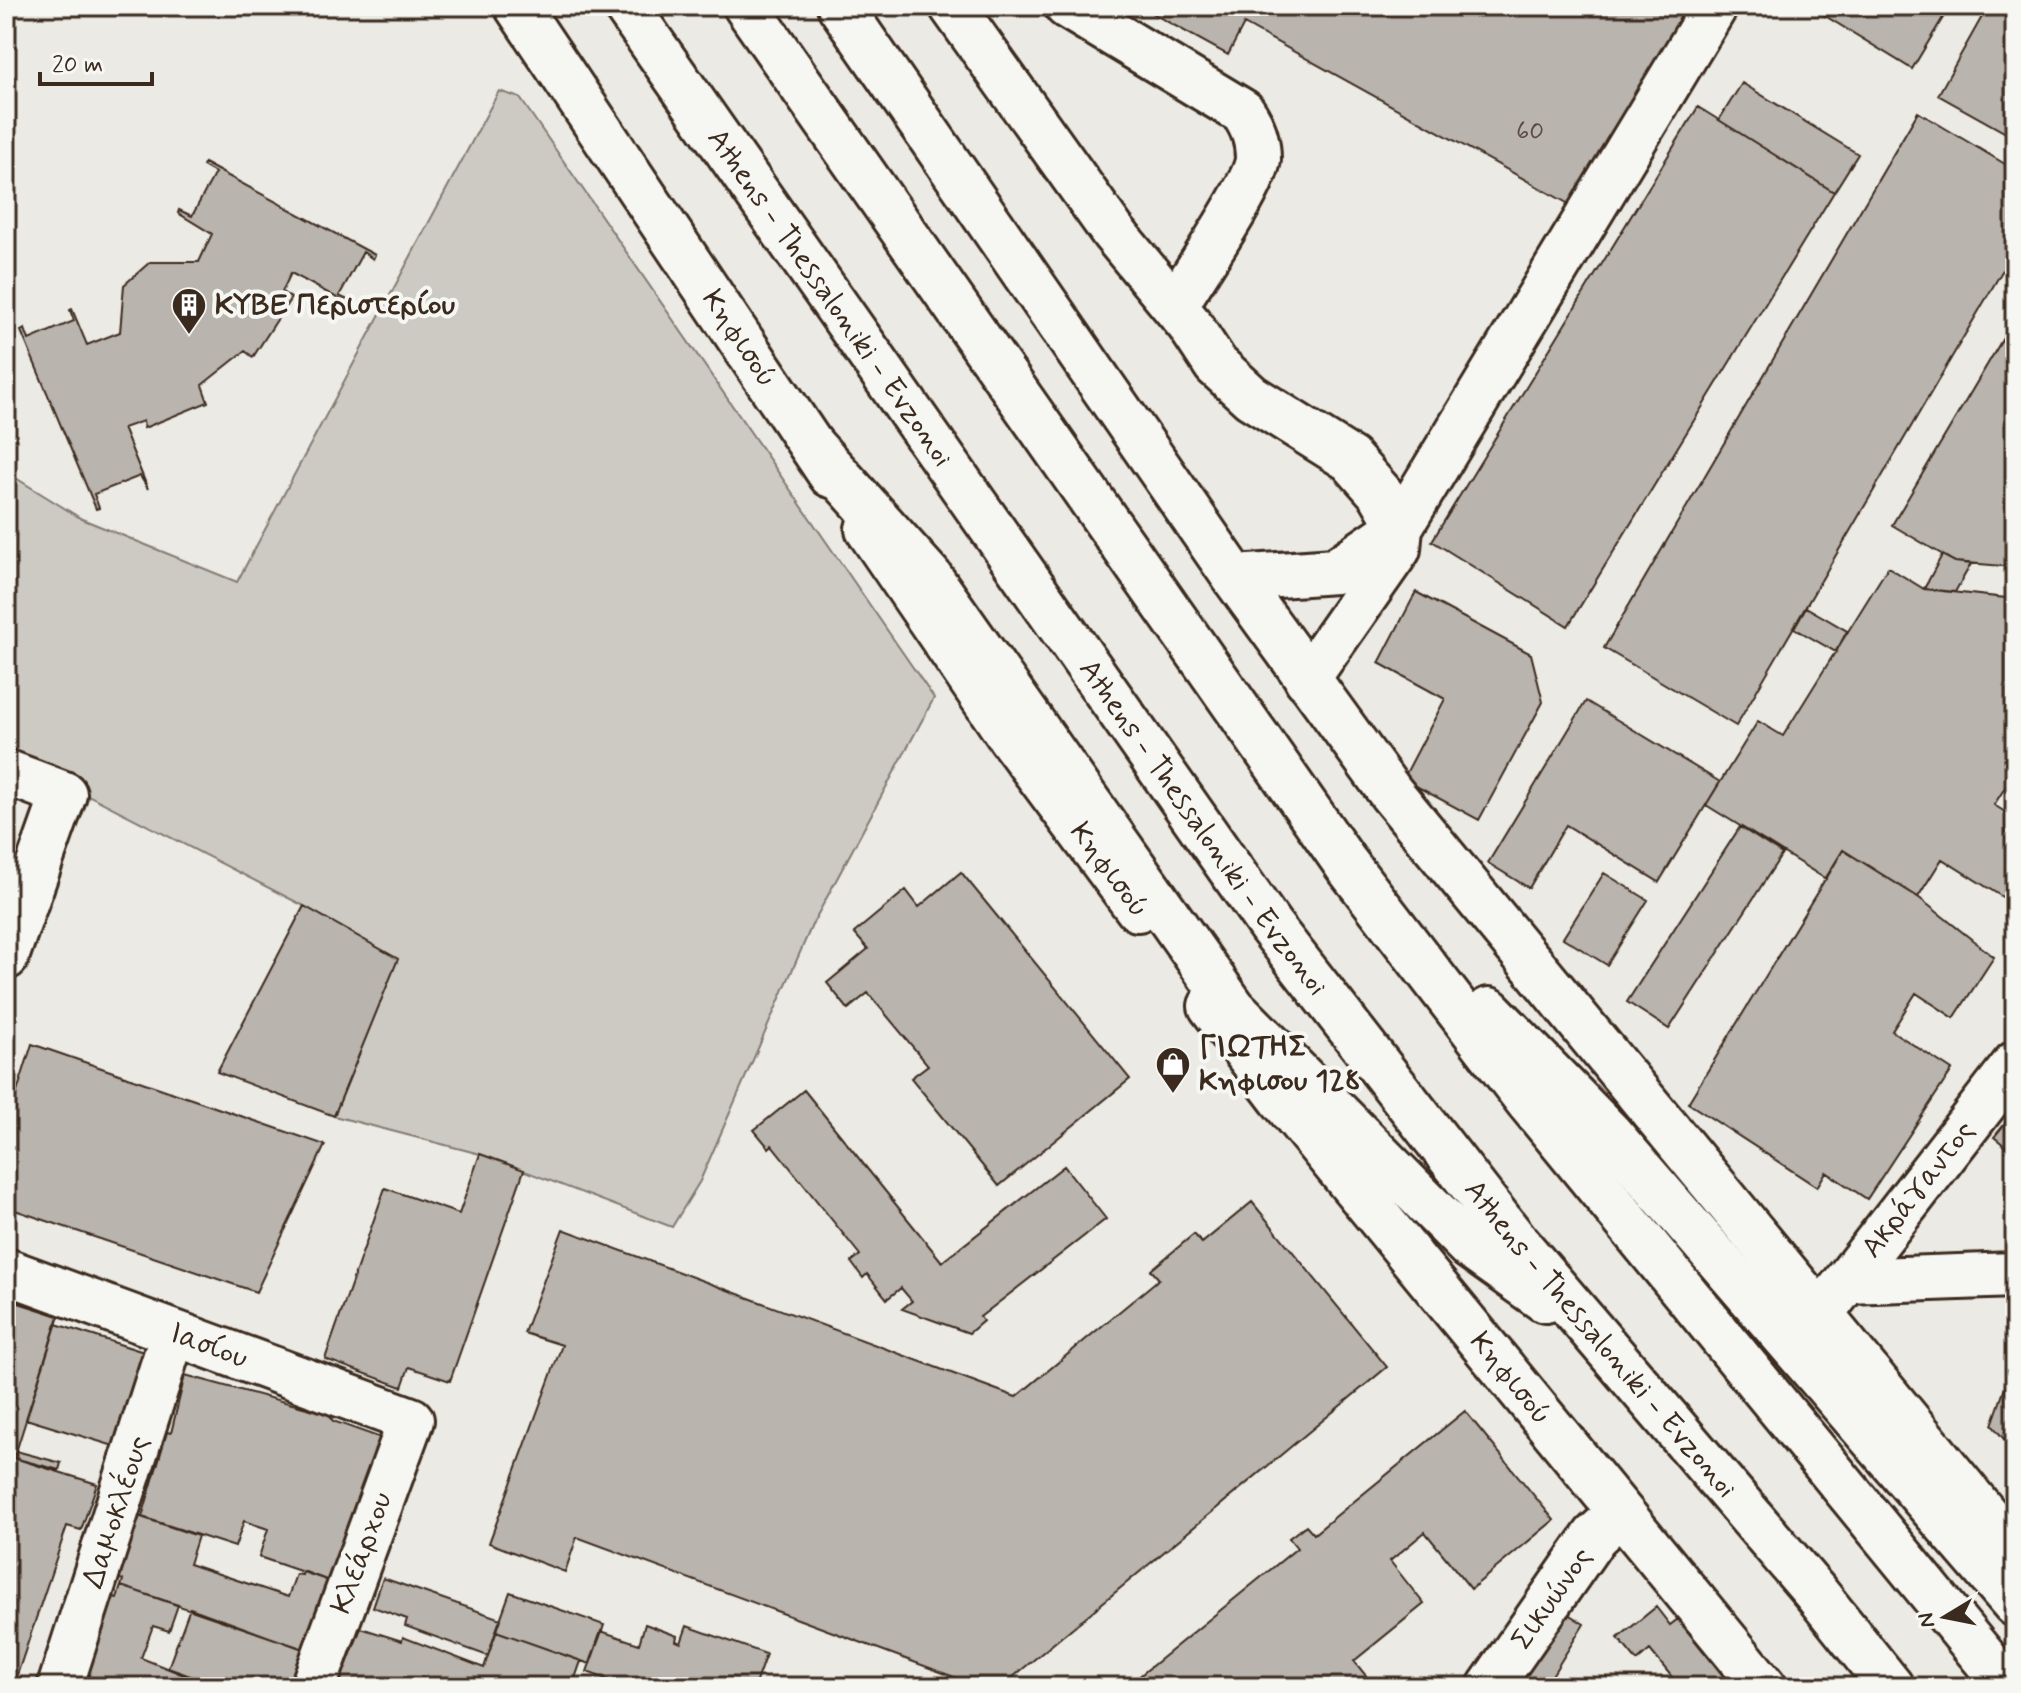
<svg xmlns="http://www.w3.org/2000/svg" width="2021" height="1693" viewBox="0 0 2021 1693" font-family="Mynerve,sans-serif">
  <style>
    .green { fill: #cdcac4; stroke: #847a71; stroke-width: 2 }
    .building { fill: #bab4ae; stroke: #3b2a1e; stroke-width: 2 }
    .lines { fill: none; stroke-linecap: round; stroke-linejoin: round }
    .minor-casing { stroke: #3b2a1e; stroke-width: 50 }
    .major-casing { stroke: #3b2a1e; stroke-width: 50 }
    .highway-casing { stroke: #3b2a1e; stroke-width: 50 }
    .minor { stroke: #f6f6f2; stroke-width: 44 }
    .major { stroke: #f6f6f2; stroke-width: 44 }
    .highway { stroke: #f6f6f2; stroke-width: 44 }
    .labels { text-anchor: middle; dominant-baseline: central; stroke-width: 8; stroke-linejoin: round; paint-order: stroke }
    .number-label { font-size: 26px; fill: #5b4c42 }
    .street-label { font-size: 30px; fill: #3b2a1e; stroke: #f6f6f2 }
    .poi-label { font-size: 30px; font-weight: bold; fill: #3b2a1e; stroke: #f6f6f2; text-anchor: start }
  </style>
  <rect width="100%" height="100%" fill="#ebeae5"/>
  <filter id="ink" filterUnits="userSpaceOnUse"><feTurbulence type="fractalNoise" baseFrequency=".0125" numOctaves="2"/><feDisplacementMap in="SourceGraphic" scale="16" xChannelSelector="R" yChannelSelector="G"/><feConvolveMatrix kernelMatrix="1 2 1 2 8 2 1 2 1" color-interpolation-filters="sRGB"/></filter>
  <g filter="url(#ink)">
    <path class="green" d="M499 91 520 98 934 698 812 925 700 1181 672 1227 480 1154 334 1116 397 959 304 906 6 753V472L82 519 237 582Z"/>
    <path class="building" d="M1139 6H1690L1578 209 1244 24 1228 55Z
      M1809 6H1950L1912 69Z
      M1988 6H2015V138L1938 95Z
      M1742 83 1858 154 1834 192 1719 120Z
      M1698 107 1834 192 1568 626 1432 541Z
      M1918 112 2015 170V249L1736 726 1604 648Z
      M204 163 375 255 373 259 363 252 339 296 350 301 348 304 291 273 282 292 291 298 253 357 245 351 202 385 208 402 144 428 143 421 123 428 148 489 140 476 94 494 99 508 96 509 21 331 25 329 29 340 74 321 70 310 72 309 87 345 120 332 124 285 150 262H199L212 234 178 213 179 210 192 216 215 173 203 166Z
      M2015 318V567L1955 562 1892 525Z
      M1942 555 1955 562 1971 564 1955 592 1924 589Z
      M1888 567 1924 589 2015 599V772L1994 805 2015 818V905L1942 859 1918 897 1843 850 1826 879 1706 805 1758 721 1783 736Z
      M1416 592 1531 654 1543 702 1479 820 1403 779 1445 699 1379 663Z
      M1806 607 1847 631 1836 652 1794 628Z
      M1586 701 1720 782 1659 882 1566 825 1529 888 1488 863Z
      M1740 827 1782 854 1669 1029 1627 1002Z
      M1843 850 1918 897 1994 957 1954 1018 1916 993 1892 1031 1952 1070 1867 1199 1826 1172 1817 1187 1688 1103Z
      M961 872 1130 1079 999 1186 911 1078 928 1065 868 993 848 1009 827 983 868 949 854 933 906 890 919 907Z
      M1604 873 1648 900 1607 965 1563 938Z
      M304 906 398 959 334 1116 217 1072Z
      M32 1044 325 1145 256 1292 6 1207V1127Z
      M804 1090 942 1262 1064 1166 1106 1219 980 1317 983 1321 969 1333 902 1309 912 1301 901 1288 887 1299 867 1274 863 1278 851 1262 860 1255 772 1145 769 1148 754 1130Z
      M2015 1111V1154L1994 1137Z
      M480 1154 524 1170 450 1381 409 1367 402 1387 325 1359 385 1188 459 1214Z
      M1252 1202 1387 1367 1001 1687H981L577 1537 565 1572 489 1543 562 1345 524 1333 563 1229 1016 1397 1159 1279 1151 1270 1194 1234 1202 1243Z
      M6 1299 59 1316 15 1455 6 1452Z
      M56 1324 147 1353 117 1447 26 1419Z
      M185 1375 329 1414 333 1421 384 1439 335 1583 259 1557 268 1529 244 1521 235 1547 142 1517 167 1432 171 1433Z
      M2009 1376 2015 1378V1452L1992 1425Z
      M1465 1411 1554 1520 1471 1589 1425 1532 1390 1561 1424 1604 1354 1661 1375 1687H1126L1297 1548 1289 1538 1306 1525 1314 1534Z
      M16 1451 61 1463 59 1470 14 1458Z
      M14 1458 97 1484 81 1530 67 1526 13 1687H7L6 1479Z
      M138 1516 198 1536 189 1564 288 1597 296 1574 302 1575 303 1571 335 1583 307 1650 121 1586 123 1580 118 1578Z
      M383 1578 501 1619 488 1656 405 1626 407 1619 373 1607Z
      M121 1586 178 1605 169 1631 153 1626 141 1658 214 1687H81L111 1596 117 1598Z
      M510 1592 604 1625 590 1664 496 1631Z
      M1554 1605 1584 1624 1548 1682 1553 1687H1497Z
      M1656 1607 1670 1625 1678 1619 1727 1681 1720 1687H1680L1650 1650 1637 1661 1618 1638Z
      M190 1608 311 1652 298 1687H221L168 1668Z
      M645 1624 677 1636 676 1641 681 1643 687 1626 766 1654 754 1687H628L587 1672 601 1631 639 1644Z
      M361 1628 402 1641 403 1637 484 1668 496 1631 581 1661 572 1687H338Z"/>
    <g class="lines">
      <g class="minor-casing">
        <g id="minor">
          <path d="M952 6 1113 232 1189 324 1216 365 1251 397 1350 459 1381 494 1400 527"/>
          <path d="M1067 6 1243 112C1253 127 1258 140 1258 159 1256 184 1191 279 1175 306"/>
          <path d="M1235 578 1335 571 1398 528"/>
          <path d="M1307 679 1398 549 1400 527 1715 6"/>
          <path d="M6 772 64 794 6 957"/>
          <path id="s1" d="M6 1271 411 1420 313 1687"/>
          <path d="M1847 1281 2015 1275"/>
          <path id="s2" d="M1821 1314 2015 1064"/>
          <path id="s3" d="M60 1687 173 1334"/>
          <path id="s4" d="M1490 1687 1595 1536 1620 1513"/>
        </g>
      </g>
      <g class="major-casing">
        <g id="major">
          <path id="s5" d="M517 6 831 475"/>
          <path d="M840 6 1235 578 1391 793 2015 1551"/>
          <path d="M868 529 1010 737 1138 909"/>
          <path id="s6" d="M1211 1006 1281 1098 1764 1687"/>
        </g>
      </g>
      <g class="highway-casing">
        <g id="highway">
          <path id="s7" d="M626 6 1271 927 1517 1243 1815 1592 1891 1687"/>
          <path d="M746 6 1346 864 1528 1101 2008 1687"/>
          <path d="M811 445 929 576 1233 1008 1469 1246 1545 1300"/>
          <path d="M1489 1010 1610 1134 2015 1604"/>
        </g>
      </g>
      <use href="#minor" class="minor"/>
      <use href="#major" class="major"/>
      <use href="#highway" class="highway"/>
    </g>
  </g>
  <defs>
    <g id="building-pin" transform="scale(1.8)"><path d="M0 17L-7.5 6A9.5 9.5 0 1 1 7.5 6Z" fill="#3b2a1e" stroke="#f6f6f2"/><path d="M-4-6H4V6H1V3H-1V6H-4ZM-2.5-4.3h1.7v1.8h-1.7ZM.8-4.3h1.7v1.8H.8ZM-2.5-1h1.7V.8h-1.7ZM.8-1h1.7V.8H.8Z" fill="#fff"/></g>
    <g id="shop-pin" transform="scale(1.8)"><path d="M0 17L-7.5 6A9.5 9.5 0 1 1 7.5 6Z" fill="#3b2a1e" stroke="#f6f6f2"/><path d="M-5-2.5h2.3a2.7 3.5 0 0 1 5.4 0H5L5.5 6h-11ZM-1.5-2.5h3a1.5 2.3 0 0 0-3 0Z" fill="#fff"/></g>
  </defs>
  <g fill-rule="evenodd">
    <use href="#building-pin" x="189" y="305"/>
    <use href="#shop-pin" x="1173" y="1064"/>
  </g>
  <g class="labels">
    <g class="number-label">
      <text x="1530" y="132">60</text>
    </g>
    <g class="street-label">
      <text stroke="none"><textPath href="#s7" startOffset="356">Athens - Thessaloniki - Evzonoi</textPath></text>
      <text stroke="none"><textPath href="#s5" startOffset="400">Κηφισού</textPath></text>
      <text stroke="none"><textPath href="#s7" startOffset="1004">Athens - Thessaloniki - Evzonoi</textPath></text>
      <text transform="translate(1109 870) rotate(53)">Κηφισού</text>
      <text stroke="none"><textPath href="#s2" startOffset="158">Ακράγαντος</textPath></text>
      <text stroke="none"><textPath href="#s7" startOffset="1652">Athens - Thessaloniki - Evzonoi</textPath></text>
      <text stroke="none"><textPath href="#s1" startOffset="216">Ιασίου</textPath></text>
      <text stroke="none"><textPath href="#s6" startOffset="478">Κηφισού</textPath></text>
      <text stroke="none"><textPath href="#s3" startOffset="184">Δαμοκλέους</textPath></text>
      <text transform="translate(362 1553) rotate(-70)">Κλεάρχου</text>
      <text stroke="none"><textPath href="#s4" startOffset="108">Σικυώνος</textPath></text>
    </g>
    <g class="poi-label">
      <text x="215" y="305">ΚΥΒΕ Περιστερίου</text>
      <text x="1199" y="1047">ΓΙΩΤΗΣ<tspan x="1199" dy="34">Κηφισου 128</tspan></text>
    </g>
  </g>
  <rect width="2021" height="1693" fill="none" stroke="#f6f6f2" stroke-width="32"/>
  <rect x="16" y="16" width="1989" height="1661" fill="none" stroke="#3b2a1e" stroke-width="3" filter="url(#ink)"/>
  <g transform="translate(1945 1617) rotate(260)" stroke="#f6f6f2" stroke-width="6" paint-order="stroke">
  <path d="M0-6L14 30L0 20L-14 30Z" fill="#3b2a1e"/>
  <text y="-12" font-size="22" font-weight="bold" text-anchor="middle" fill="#3b2a1e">N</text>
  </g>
  <path d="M40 72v12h112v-12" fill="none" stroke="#3b2a1e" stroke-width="4"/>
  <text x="52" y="72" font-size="24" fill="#3b2a1e" stroke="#f6f6f2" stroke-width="6" paint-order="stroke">20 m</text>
</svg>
